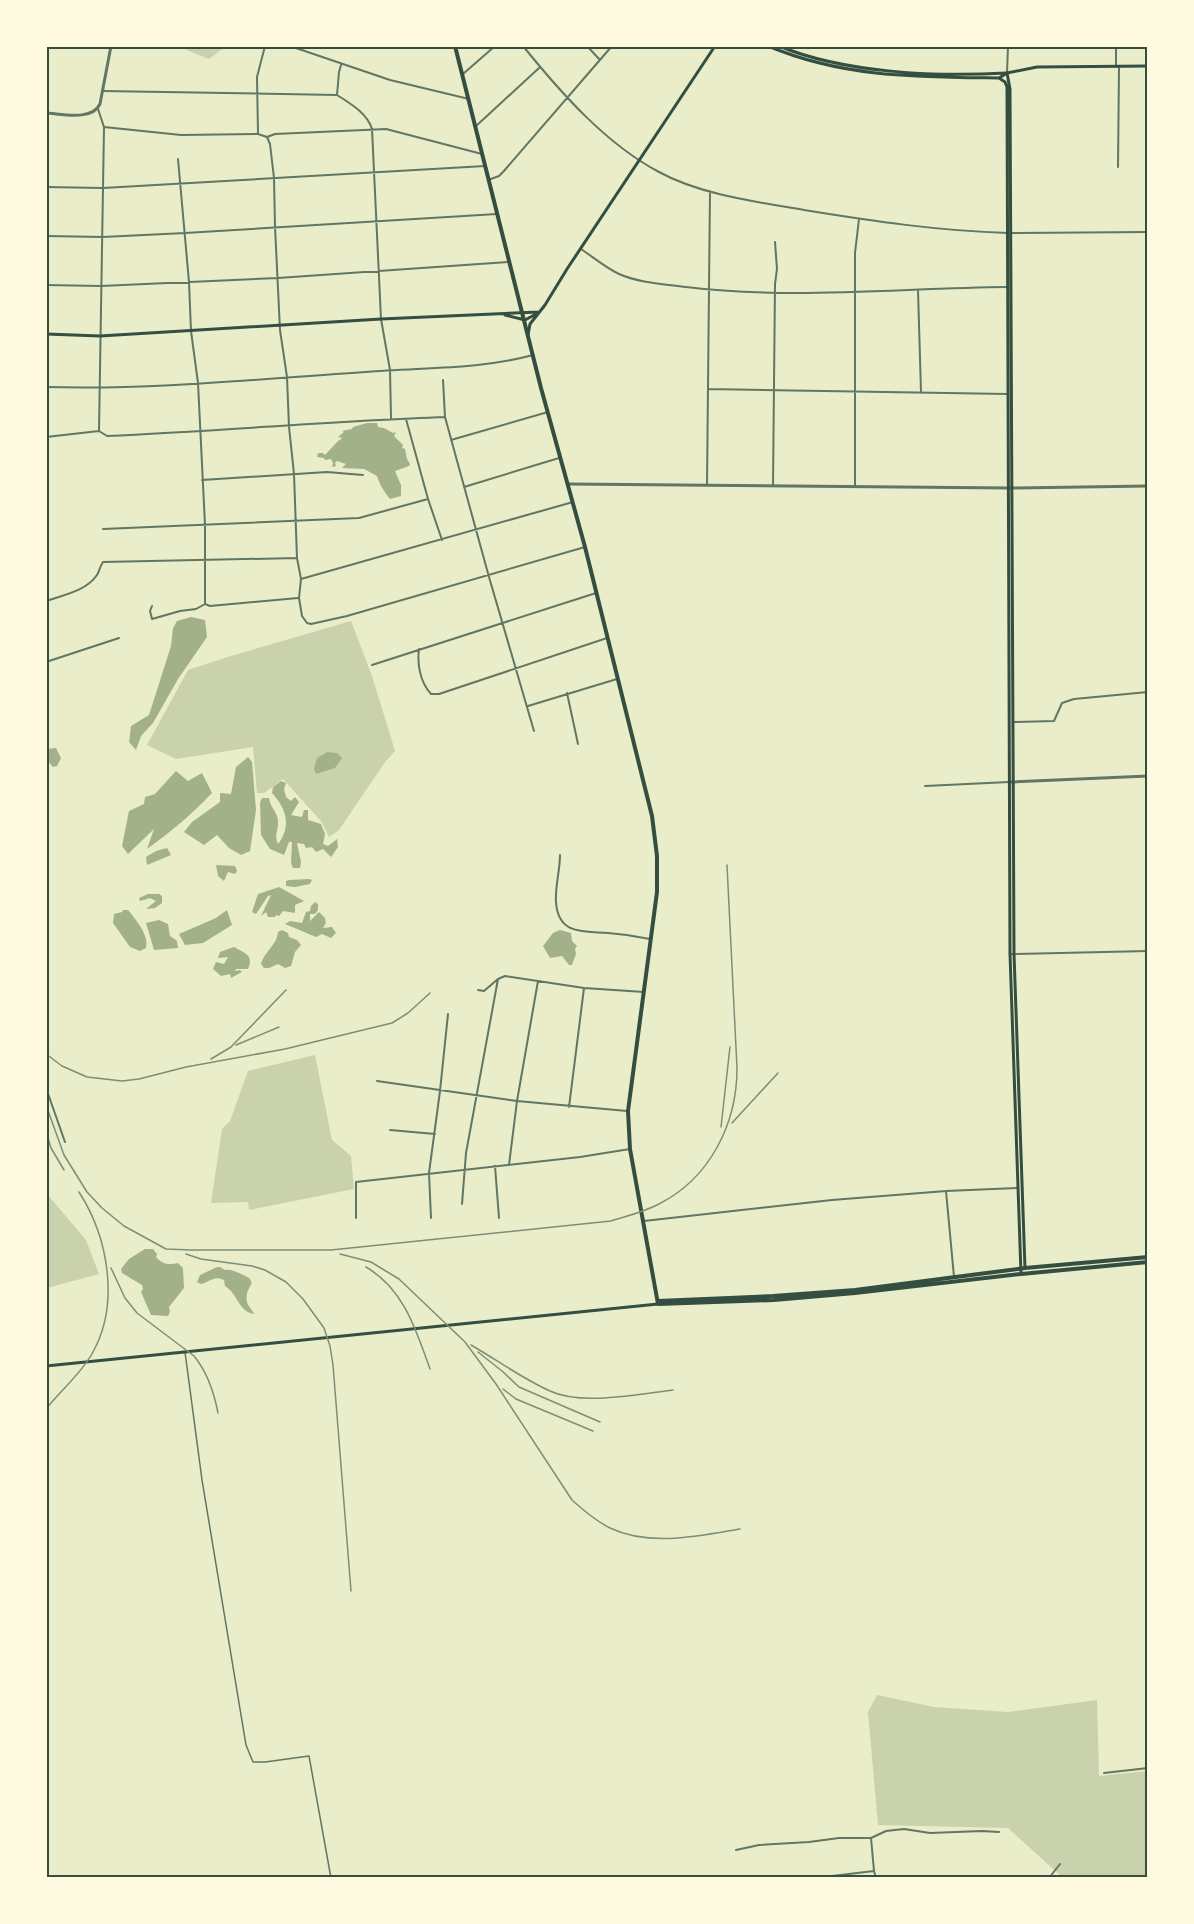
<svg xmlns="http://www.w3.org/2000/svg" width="1194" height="1924" viewBox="0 0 1194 1924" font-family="'Roboto Serif',serif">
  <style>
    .green { fill: #cad2ad }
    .water { fill: #a3b18a }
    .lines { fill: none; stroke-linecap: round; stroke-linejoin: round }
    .service { stroke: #617663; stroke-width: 1.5 }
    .minor { stroke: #617663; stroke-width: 2 }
    .tertiary { stroke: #617663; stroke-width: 3 }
    .secondary { stroke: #344e41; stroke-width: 3 }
    .primary { stroke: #344e41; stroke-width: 4 }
    .rail { stroke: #7c8e77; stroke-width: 1.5 }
    .neatline { fill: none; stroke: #344e41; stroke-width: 2 }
  </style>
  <rect width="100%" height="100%" fill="#e9edc9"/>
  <path class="green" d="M185 47V46L225 47 209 59 184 49Z
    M351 621 372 676 395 751 385 762 339 830 329 837 321 821 283 779 264 793H257L253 747 176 759 147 745 188 670 231 656Z
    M315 1055 332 1140 351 1156 354 1189 249 1210 248 1202 211 1203 222 1129 230 1121 248 1071Z
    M47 1194 86 1240 99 1274 47 1288Z
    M877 1695 934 1707 1008 1712 1097 1700 1099 1776 1147 1771V1877H1062L1008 1828 878 1825 868 1712Z"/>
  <path class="water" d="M367 423H377L378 427 384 428 393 433 396 432 394 436 403 445 402 448 405 449 407 459 410 464 409 466 395 471 401 485V496L390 499C384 491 380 486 377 476L364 469 342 468 346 464 337 461 335 463 336 466 332 467 333 463 331 459 325 460 324 458 317 457 318 453H323L325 455 338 441 340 440 342 438 338 437 344 432 342 431 352 429 353 427Z
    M191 617 205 620 207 637 178 679 153 723 141 736 136 750 129 742 131 726 149 715 171 646 173 628 177 621Z
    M56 748 61 758 57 766 53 767 47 760V749Z
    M327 752 337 753 342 758 335 768 316 774 314 769 317 758Z
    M248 757 252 762 256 810 250 851 241 855 229 848 217 835 204 845 184 832 192 822 220 802V793L231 794 236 767Z
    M176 771 188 781 202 773 212 793C192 814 171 832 147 849L154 829 128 854 122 846 129 811 144 804 145 797 155 794Z
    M281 781 286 783 284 789 286 797 291 801 295 797 299 802 291 815 302 817 304 810H308V820L321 824 325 834 323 844 328 846 337 839 338 847 331 857 323 849 316 852 312 847 306 848 304 844 297 843 301 862 300 868H293L291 863 292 842H289L284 855 270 849 261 835 260 803 262 798H269C270 808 279 813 278 823 278 832 274 835 278 844 292 826 286 808 272 793L273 787Z
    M167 848 171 855 147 865 146 857 156 851Z
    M216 865 235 866 237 871 235 874 228 872 224 881 218 876Z
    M309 879 312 880 310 884 295 887 286 886V881L289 880Z
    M279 887 304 901 295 905V913L283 911 279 916 276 915 275 917H268L266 912 261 916 271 895 268 896 256 914 252 912 258 894Z
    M148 894H159L162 896V903L155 908 146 909 156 901 150 898 140 901 139 898Z
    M315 902 318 904V910L315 914H310V921L319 912 325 918 326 923 323 928 332 927 336 933 331 938 322 934 316 937 285 924 290 921 302 923 306 912 310 911 311 906Z
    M123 910H128C137 921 149 935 146 948L140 951 130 947 113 923 114 914 122 912Z
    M227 910 232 925 203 943 185 945 179 934 216 918Z
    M159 920 168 924 170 936 177 941 178 948 154 950 146 923Z
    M282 930 288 933 289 937 297 940 301 945 295 952 291 966 285 968 278 964 269 968H264L261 964C264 952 277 945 278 932Z
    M560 930 571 933 572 941 577 946 575 949 576 954 572 965H569L562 956 550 958 543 946 553 933Z
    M234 947C245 953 254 955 248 969H236L235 971 240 970 242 972 231 978 230 974 221 976 213 969 216 962 224 964 228 957 218 958 220 952Z
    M145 1249H153L157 1254 156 1257C163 1265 169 1265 178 1263L183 1268 184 1288 169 1307 170 1312 168 1316 151 1315 141 1292 143 1289 142 1285 122 1273 121 1269 129 1259Z
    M217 1267H220L225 1270C232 1269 233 1271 239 1273 264 1283 243 1285 247 1302 248 1306 253 1311 254 1314 251 1313 248 1313 245 1310 237 1303 235 1292 225 1286L224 1280C214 1275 210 1282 201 1284L197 1282 200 1275Z"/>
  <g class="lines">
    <path class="service" d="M185 1352 202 1480 246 1745 253 1762H265L309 1756 331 1878"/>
    <path class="minor" d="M290 46 390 80 469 99
      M523 46C561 93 606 144 659 172 701 195 758 202 804 210 872 221 939 231 1008 233
      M587 46 600 60
      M1116 46V66
      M1007 73 1008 46
      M463 74 495 46
      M103 91 337 95 339 72 341 65
      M337 95C351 104 367 113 372 129L381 319 390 370 391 418
      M98 109 104 127 99 431
      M104 127 181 135 258 134 267 137 275 134 386 129 482 154
      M475 127 539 68
      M258 134 257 77 265 46
      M267 137 270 144 274 178 275 227 280 330 287 377 289 427 294 474 297 558 301 579 299 598 302 616 307 623 311 624 347 616 585 547
      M178 159 189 282 191 331 198 383 205 525V604
      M1118 167 1119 67
      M488 180 499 176 503 172 612 46
      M46 187 103 188 485 166
      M1011 233 1148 232
      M46 236 103 237 185 233 497 214
      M581 249C593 257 606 268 619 274 639 283 665 284 686 287 792 300 900 288 1007 287
      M46 285 101 286 278 278 508 262
      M918 290 921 392
      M443 380 445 417 489 577 534 731
      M46 387C153 390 259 379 365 372 422 367 478 370 533 355
      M708 389 1008 394
      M406 419 428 499 442 540
      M99 431 107 436C220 431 332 421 445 417
      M46 437 99 431
      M451 440 548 412
      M202 480 327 472 363 475
      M707 485 710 191
      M773 486 775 284 777 269 775 242
      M464 487 559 458
      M855 487V253L859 219
      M103 529 359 518 428 499
      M301 579 573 502
      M46 601C64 595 86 591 97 575 100 570 100 566 103 562L297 558
      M152 606 150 611 152 619 180 611 196 609 205 604 210 606 298 598
      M419 649C417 664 420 682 431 694H439L607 638
      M46 662 119 638
      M372 665 596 593
      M567 693 578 744
      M528 706 617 679
      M1013 722 1054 721 1062 703 1074 699 1148 692
      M925 786 1009 782
      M560 855C560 871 555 886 556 902 558 935 583 931 608 933 622 934 636 936 650 939
      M1012 954 1148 951
      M478 990 484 991 498 979 505 976 584 988 644 992
      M377 1081 517 1101 627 1111
      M46 1088 65 1142
      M569 1107 584 988
      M390 1130 435 1134
      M509 1165 517 1101 538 981
      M495 1166 499 1218
      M946 1191 954 1277
      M462 1204 466 1153 498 979
      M356 1218V1182L580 1157 630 1149
      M431 1218 429 1173 440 1091 448 1014
      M644 1221 832 1200 946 1191 1017 1188
      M1104 1773 1148 1768
      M871 1838 874 1871 876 1878
      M736 1850 759 1845 809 1842 839 1838H871L886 1831 904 1829 930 1833 982 1831 999 1832
      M815 1878 874 1871
      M1049 1878 1060 1864"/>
    <path class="tertiary" d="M46 113C63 114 92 121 100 104L111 46
      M568 484 1010 488
      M1013 488 1148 486
      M1011 782 1148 776"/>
    <path class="secondary" d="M768 46C844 78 919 77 999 78L1007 73 1037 67 1148 66
      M779 46C844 73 936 77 1006 73
      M1007 73 1010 89 1014 954 1025 1268
      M999 78 1005 82 1007 87 1010 954 1021 1274
      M505 315 525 320 538 313
      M46 334 100 336 381 319 539 312
      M528 335 530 324 545 305 567 269 715 46
      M46 1366 658 1304"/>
    <path class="primary" d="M455 46 541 388 585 547 652 816 657 856V892L628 1111 630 1149 658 1304 774 1300 855 1293 1021 1274 1148 1262
      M658 1301 773 1296 855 1290 1025 1268 1148 1257"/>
    <path class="rail" d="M236 1045 279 1027
      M46 1054 62 1066 87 1077 122 1081 139 1079 186 1067 285 1049 392 1023 408 1013 430 993
      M211 1059 231 1047 286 990
      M46 1105 64 1155 87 1192 102 1208 124 1226 166 1249 191 1250H331L611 1221C627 1216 644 1212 659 1204 710 1178 737 1124 737 1068L727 865
      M732 1123 778 1073
      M721 1127 730 1047
      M46 1132 51 1148 64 1170
      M186 1254 201 1259 252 1266 265 1270 286 1282 303 1299 324 1328 330 1346 333 1365 351 1591
      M340 1254 371 1262 399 1279 465 1342 496 1384 572 1500C583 1510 596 1521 610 1528 650 1547 699 1536 740 1529
      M366 1267C404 1289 416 1330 430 1369
      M111 1268 125 1298 137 1313 194 1356C208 1373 214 1392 218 1413
      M471 1345C497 1360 523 1379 550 1391 582 1406 639 1394 673 1390
      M478 1352 502 1371 519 1387 600 1422
      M503 1389 516 1399 593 1431
      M46 1409C61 1390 82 1373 93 1352 120 1303 108 1237 79 1192"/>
  </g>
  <rect width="1194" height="1924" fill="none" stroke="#fefae0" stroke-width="96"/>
  <rect x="48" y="48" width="1098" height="1828" class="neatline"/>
</svg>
